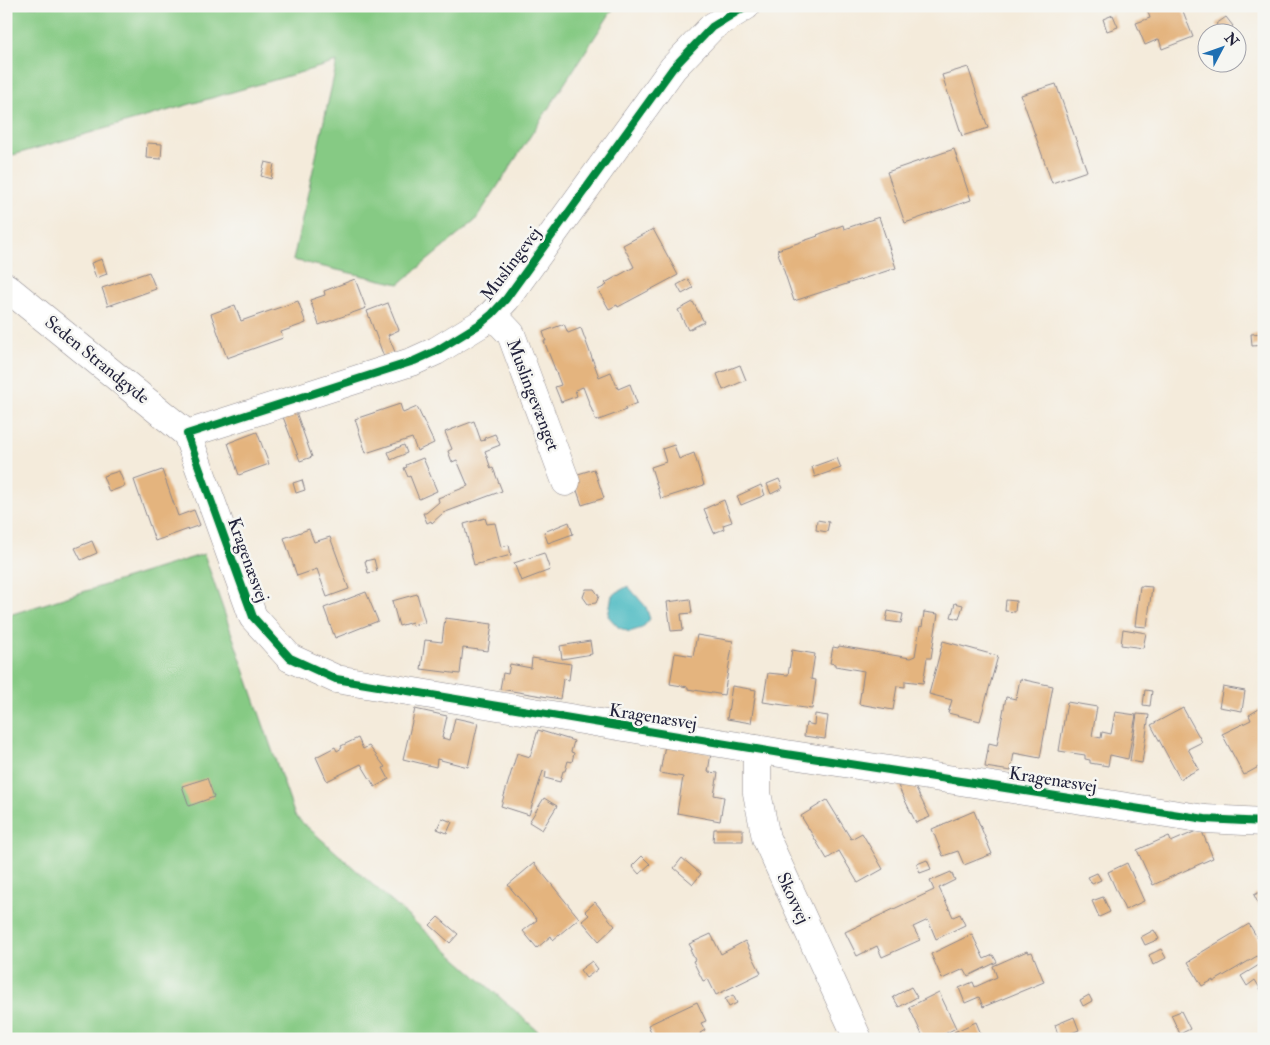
<svg xmlns="http://www.w3.org/2000/svg" width="1270" height="1045" viewBox="0 0 1270 1045" font-family="'IM FELL Double Pica',serif">
  <style>
    .green { fill: #86ca84; stroke: #547660 }
    .water { fill: #4ab9c1; stroke: #366e7e }
    .building { fill: #e4b47e }
    .lines { fill: none; stroke-linecap: round; stroke-linejoin: round }
    .street-casing { stroke: #8b868b; stroke-width: 29 }
    .street { stroke: #fff; stroke-width: 28 }
    .cycleway-casing { stroke: #f6f6f2; stroke-width: 11 }
    .cycleway { stroke: #00873e; stroke-width: 8 }
    .labels { text-anchor: middle; dominant-baseline: central; stroke-width: 5; stroke-linejoin: round; paint-order: stroke }
    .street-label { font-size: 18px; fill: #22223b; stroke: #f6f6f2 }
  </style>
  <rect width="100%" height="100%" fill="#f6f6f2"/>
  <filter id="ink" filterUnits="userSpaceOnUse"><feTurbulence type="fractalNoise" baseFrequency=".02" numOctaves="2"/><feDisplacementMap in="SourceGraphic" scale="10" xChannelSelector="R" yChannelSelector="G"/><feConvolveMatrix kernelMatrix="1 2 1 2 8 2 1 2 1" color-interpolation-filters="sRGB"/></filter>
  <filter id="wash" filterUnits="userSpaceOnUse"><feTurbulence type="fractalNoise" baseFrequency=".0096" numOctaves="4" result="noise"/><feDisplacementMap in="SourceGraphic" scale="20" xChannelSelector="R" yChannelSelector="G"/><feGaussianBlur stdDeviation="1.12" result="paint"/><feColorMatrix in="noise" values="0 0 0 0 0 0 0 0 0 0 0 0 0 0 0 0 0 1.4 0 .05"/><feComposite in="paint" operator="in"/></filter>
  <g filter="url(#wash)">
    <rect width="100%" height="100%" fill="#f4ebdb"/>
    <path class="green" d="M6 6H615L475 221 399 284 293 260 337 62 6 157Z
      M204 554 295 816 547 1039H6V616Z"/>
    <path class="water" d="M628 586 646 607 650 619 642 628 629 632 618 627 608 616 612 595Z"/>
    <g id="blocks">
      <path class="building" d="M1146 6H1181L1193 37 1162 49 1159 39 1145 45 1136 23 1150 18Z
        M1113 15 1118 27 1107 31 1103 19Z
        M1226 17 1233 26 1225 32H1223L1216 24Z
        M968 67 988 128 962 136 942 75Z
        M1056 84 1087 171 1052 183 1021 95Z
        M147 143 162 144 161 159 146 158Z
        M954 149 971 200 905 223 887 172Z
        M265 162 274 164 271 179 261 176Z
        M879 217 896 268 794 301 777 250 818 236 817 235 843 225 844 229Z
        M653 229 678 275 618 307 617 305 609 309 598 290 607 285 605 283 634 267 623 245Z
        M102 259 107 274 96 278 91 263Z
        M149 272 156 289 108 306 102 288Z
        M355 279 366 308 319 325 310 300 325 295 324 291Z
        M688 279 693 288 682 294 677 285Z
        M298 301 306 323 281 332 283 338 227 358 211 314 235 305 241 321Z
        M693 302 704 322 688 330 678 310Z
        M388 303 399 330 388 335 395 352 384 357 367 311Z
        M564 324 568 333 581 328 599 377 611 372 618 389 630 384 637 403 625 408 626 410 596 421 583 387 575 390 577 396 561 402 555 387 561 385 544 341H546L543 332Z
        M1264 333V345L1252 346 1251 334Z
        M740 365 746 380 723 390 717 374Z
        M400 404 403 413 417 407 434 443 417 451 412 438 366 453 355 419Z
        M296 412 312 457 300 461 283 417Z
        M474 421 481 441 485 440 484 438 495 434 500 445 485 451 491 469 493 468 502 491 443 513 432 523 431 521 427 523 423 513H426L439 502 438 498 468 486 457 460 452 462 448 451 452 449 445 432Z
        M257 432 269 464 239 475 228 443Z
        M404 445 407 453 391 460 388 452Z
        M674 445 679 459 694 453 704 485 661 499 651 467 666 462 662 449Z
        M423 458 437 491 419 499 410 476 408 477 404 468 407 467 406 465Z
        M837 458 841 468 815 477 812 467Z
        M594 469 604 498 582 505 572 476Z
        M162 470 178 516 194 510 200 525 155 541 134 480Z
        M119 471 125 486 109 492 103 476Z
        M779 479 783 488 771 494 767 484Z
        M302 480 305 490 296 493 293 483Z
        M761 485 765 495 741 505 737 496Z
        M724 500 732 522 723 525 724 529 714 533 704 509Z
        M485 518 487 524 495 523 501 547 509 545 511 555 474 565 464 524Z
        M817 520 829 522 827 532 816 530Z
        M569 522 573 534 548 543 544 532Z
        M309 529 314 542 330 537 349 589 327 597 317 569 297 576 284 538Z
        M92 541 97 553 81 560 75 548Z
        M544 553 550 570 521 581 514 563Z
        M374 559 377 571 368 573 365 561Z
        M1140 586 1152 587 1147 627 1135 626Z
        M586 589H594L599 596 596 603 588 604 583 597Z
        M366 592 378 621 335 638 324 608Z
        M417 594 425 622 413 626 412 622 399 626 392 601Z
        M690 599 692 613 681 614 683 630 671 631 667 602Z
        M1006 600 1016 601 1015 612 1005 611Z
        M955 603 963 605 959 619 951 617Z
        M888 611 903 614 901 623 886 621Z
        M924 612 938 614 931 658H927L923 683 905 681V687L897 686 893 710 859 704 864 671 835 666V664L830 663 833 647 838 648 839 646 910 658 915 656 920 626 922 627Z
        M445 618 492 624 488 651 463 648 460 674 421 669 425 640 442 642Z
        M1123 629 1146 633 1143 648 1121 645Z
        M697 635 733 641 724 695 688 689V687L670 684 675 653 693 656Z
        M590 641 592 654 562 659 560 646Z
        M943 641 998 656 980 721 948 713 952 700 929 694Z
        M792 650 815 654 811 679 816 680 812 709 763 702 768 673 788 675Z
        M532 658 571 664 569 680 563 679 560 699 500 689 503 673 508 674 510 664 531 668Z
        M1020 679 1053 686 1040 758 1014 753 1011 771 985 767 989 743 997 745 1006 697 1016 699Z
        M732 686 756 690 751 723 727 719Z
        M1223 687 1245 691 1242 711 1219 707Z
        M1145 690 1152 691 1150 706 1143 705Z
        M1067 702 1097 707 1092 736 1101 738 1102 732 1111 734 1115 712 1136 715 1128 759 1110 755 1108 766 1090 763V760L1085 759V755L1059 751Z
        M1264 706V764L1244 775 1222 734 1251 720 1249 715Z
        M1183 708 1202 742 1188 749 1199 769 1180 779 1151 725Z
        M415 709 447 716 442 738 450 740 455 718 478 723 468 767 437 759 436 767 403 759Z
        M815 714 828 716 825 739 804 736 806 723 814 725Z
        M1137 714 1149 715 1142 763 1130 761Z
        M538 730 574 741 571 752 574 753 572 762 568 761 565 771H563L560 782 545 778 546 772 543 771 529 815 501 806 517 753 530 757Z
        M358 738 363 749 369 746 385 767 383 768 389 779 375 787 361 764 327 781 316 757 335 747 337 751 342 748 341 746Z
        M665 745 711 753 708 772 718 773 714 795 724 797 720 821 677 813 683 777 660 773Z
        M207 778 214 797 189 806 182 786Z
        M914 785 930 817 916 823 898 786Z
        M544 798 557 806 542 830 529 822Z
        M827 800 851 839 862 833 883 869 858 883 839 851 827 859 801 816Z
        M974 811 992 854 964 865 958 851 943 856 932 829Z
        M442 818 452 822 447 833 437 829Z
        M714 829H743V841H713Z
        M1201 829 1213 858 1153 885 1137 850 1169 836 1171 842Z
        M642 856 650 864 639 874 632 866Z
        M682 858 701 874 693 884 674 868Z
        M927 860 931 869 920 873 917 864Z
        M534 863 579 918 553 940 551 936 537 948 523 931 537 920 508 885Z
        M1127 863 1144 901 1125 910 1108 872Z
        M951 872 955 880 939 888 953 917 960 914 965 925 936 939 928 920 913 927 920 940 882 957 877 946 857 956 845 932 934 890 930 881Z
        M1097 873 1101 880 1092 884 1088 877Z
        M1264 890V915L1254 895Z
        M1103 897 1110 912 1099 917 1092 901Z
        M595 902 615 926 599 941 582 921 589 915 585 911Z
        M438 917 458 934 450 943 430 925Z
        M1249 924 1264 949V952L1213 982V980L1202 986 1188 962 1198 956 1197 955Z
        M1154 930 1159 939 1145 945 1141 937Z
        M711 934 721 954 745 941 761 973 716 995 708 979 703 981 693 961 695 960 690 950 692 949 689 944Z
        M972 934 984 959 993 955 997 962 968 976 964 969 942 979 931 954Z
        M1161 949 1166 958 1153 965 1149 955Z
        M1027 951 1028 953 1032 952 1044 982 983 1007 979 997 965 1003 959 988 973 982 975 987 997 977 993 966Z
        M592 961 598 969 586 978 580 970Z
        M1264 962V995L1255 980 1247 986 1241 976Z
        M911 987 917 997 899 1007 893 997Z
        M939 992 956 1028 935 1039H924L909 1007Z
        M733 995 737 1003 729 1007 725 999Z
        M1089 995 1092 1001 1083 1006 1080 1000Z
        M697 1002 706 1021 701 1023 705 1030 700 1033 703 1039H654L648 1025Z
        M1181 1011 1190 1029 1180 1034 1171 1015Z
        M1074 1017 1079 1030 1059 1038 1055 1025Z
        M976 1022 983 1039H957L954 1032Z"/>
    </g>
  </g>
  <g filter="url(#ink)">
    <use href="#blocks" fill-opacity="0" stroke="#8b868b" stroke-width="1"/>
    <g class="lines">
      <g class="street-casing">
        <path id="street" d="M6 287 187 434
          M492 314 511 334 566 482
          M187 434 253 617 290 658 336 679 786 754 1205 819 1264 822
          M187 434 414 361 436 351 480 324 492 314 506 299 673 68 712 27 746 6
          M757 749V793L766 838 858 1039"/>
      </g>
      <use href="#street" class="street"/>
      <g class="cycleway-casing">
        <path id="cycleway" d="M746 6 712 27 673 68 506 299 492 314 480 324 436 351 414 361 187 434 253 617 290 658 336 679 786 754 1205 819 1264 822"/>
      </g>
      <use href="#cycleway" class="cycleway"/>
    </g>
  </g>
  <g class="labels">
    <g class="street-label">
      <text transform="translate(511 264) rotate(-53)">Muslingevej</text>
      <text transform="translate(97 360) rotate(39)">Seden Strandgyde</text>
      <text transform="translate(533 395) rotate(69)">Muslingevænget</text>
      <text transform="translate(248 560) rotate(70)">Kragenæsvej</text>
      <text transform="translate(653 717) rotate(9)">Kragenæsvej</text>
      <text transform="translate(1053 780) rotate(9)">Kragenæsvej</text>
      <text transform="translate(793 898) rotate(65)">Skovvej</text>
    </g>
  </g>
  <rect width="1270" height="1045" fill="none" stroke="#f6f6f2" stroke-width="25"/>
  <g transform="translate(1222 48) rotate(49)"><circle r="24" fill="#f6f6f2" stroke="#a1a1a9"/>
  <path d="M0-4L9 19L0 12L-9 19Z" fill="#1f6fb2"/>
  <text y="-8" font-size="14" font-weight="bold" text-anchor="middle" fill="#22223b">N</text>
  </g>
</svg>
